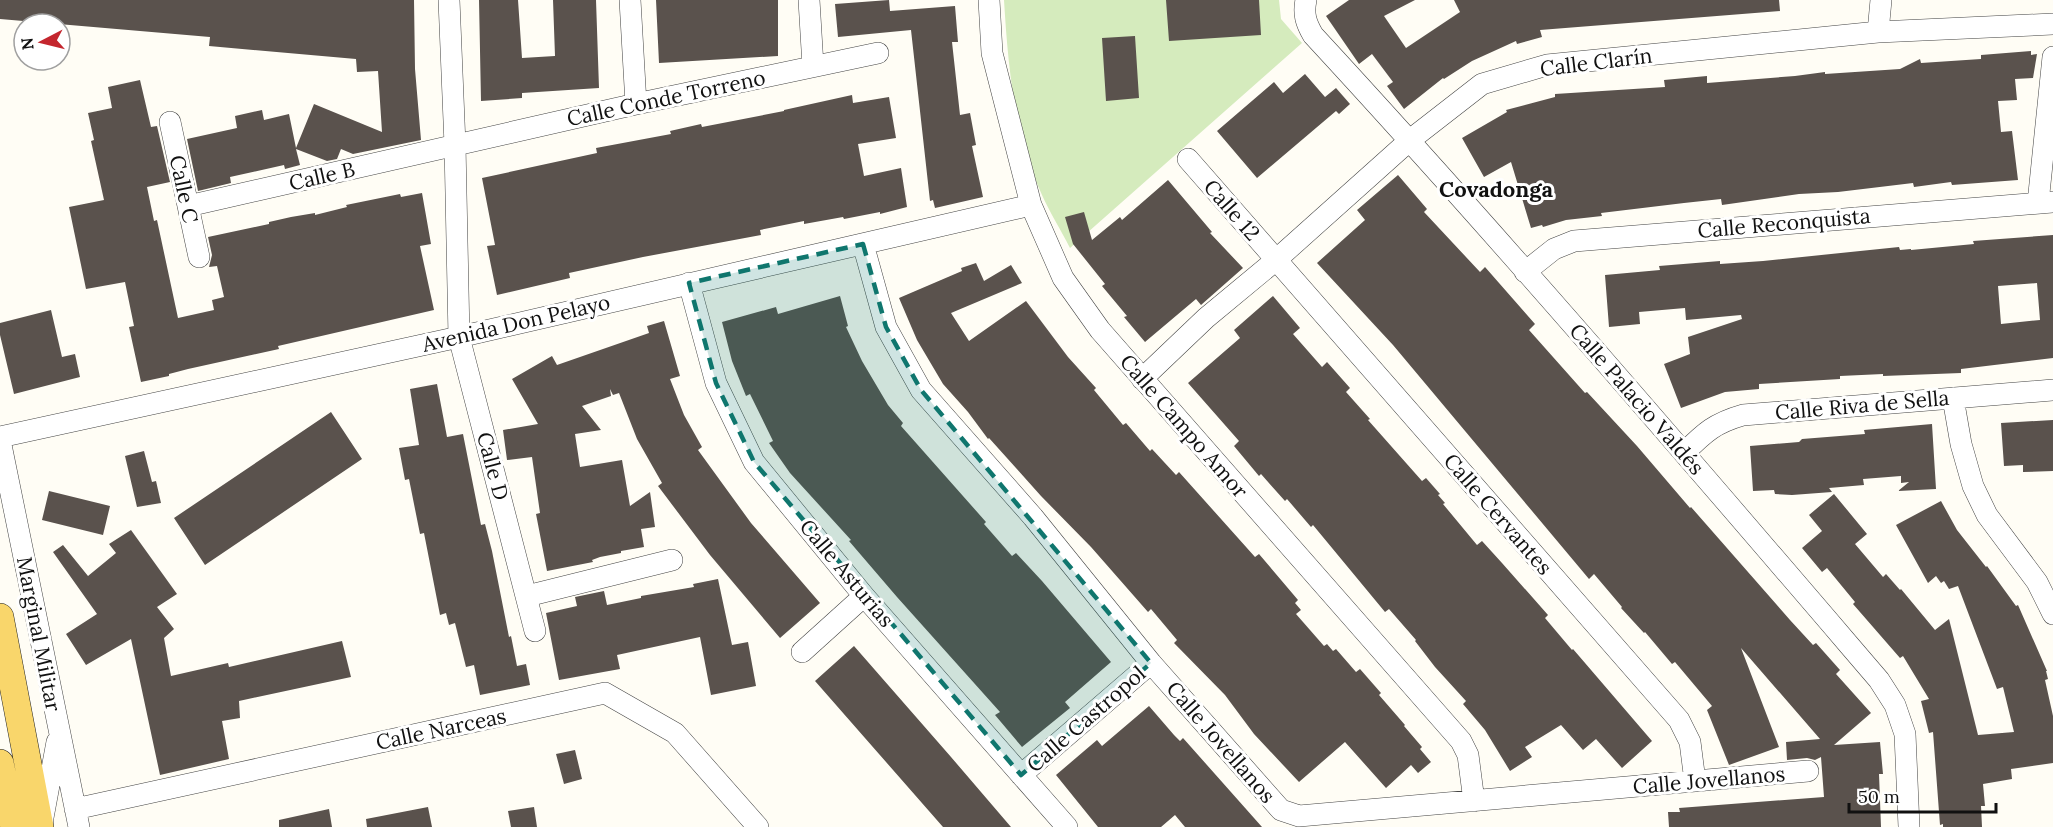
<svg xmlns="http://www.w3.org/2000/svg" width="2053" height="827" viewBox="0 0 2053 827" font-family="Lora,serif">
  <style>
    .green { fill: #d5ebbd }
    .building { fill: #5a524d; fill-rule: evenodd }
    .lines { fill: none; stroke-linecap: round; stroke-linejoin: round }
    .minor-casing { stroke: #444; stroke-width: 22 }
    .major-casing { stroke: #222; stroke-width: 28 }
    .minor { stroke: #fff; stroke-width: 21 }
    .major { stroke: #f9d66b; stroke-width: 27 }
    .marked { fill: #0f766e; fill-opacity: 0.2; stroke: #0f766e; stroke-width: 4.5; stroke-dasharray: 12 8; stroke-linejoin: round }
    .labels { text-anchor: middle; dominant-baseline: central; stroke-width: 6; stroke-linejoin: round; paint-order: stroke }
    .street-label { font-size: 21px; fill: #111; stroke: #fff }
    .neighbourhood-label { font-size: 22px; font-weight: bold; fill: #111; stroke: #fff }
  </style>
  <rect width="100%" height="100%" fill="#fffdf5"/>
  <path class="green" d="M1004 0H1279L1281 19 1302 43 1070 248C1061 230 1050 213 1042 195 1014 134 1008 66 1004 0Z"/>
  <path class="building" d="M0 0H414L415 69 421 140 353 154 341 149 337 159 327 161 296 149 300 165 285 169 284 165 230 177 231 183 198 191 187 139 237 128 235 116 262 110 264 120 289 114 296 148 314 104 382 132 378 71 357 72 356 59 209 46 210 37 0 19Z
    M479 0H518L522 58 555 56 553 0H596L599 88 522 93V98L481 101Z
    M656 0H778V56L659 63Z
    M889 0 890 11 955 6 958 42H952L960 115 970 113 976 145 972 146 983 197 935 208 933 200 930 201 911 30 838 37 835 4Z
    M1166 0H1259L1261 35 1169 41Z
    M1349 0H1415L1384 16 1406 48 1460 12 1454 0H1779L1780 11 1540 30 1542 37 1517 44 1516 41 1472 61 1444 79 1443 78 1404 109 1387 86 1393 82 1372 54 1359 64 1326 16Z
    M1135 36 1139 98 1106 101 1102 38Z
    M2031 51V55L2037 54 2033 78 2015 79 2017 100 1998 101 2001 132 2012 131 2018 180 1952 185 1951 182 1914 187 1913 183 1838 192 1799 194 1722 205 1721 199 1684 203 1601 213 1602 216 1566 220 1543 227 1542 225 1531 228 1511 162 1484 177 1462 138 1507 112 1506 110 1555 97V94L1665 87 1664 80 1707 76V83L1795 76 1825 72V74L1900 69 1920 59 1921 63 1981 59V55Z
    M1305 74 1325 97 1336 88 1350 104 1339 114 1336 111 1257 178 1217 131 1274 82 1283 93Z
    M140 80 151 127 157 126 170 182 147 187 154 221 157 220 178 318 214 310 212 300 224 297 217 266 209 267 212 255 208 237 269 224V222L291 217 315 213V215L347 207 346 205 400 194 401 197 422 193 431 244 420 246 434 310 278 346 279 349 188 369 169 374V376L141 382 129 327 134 326 125 282 86 289 69 207 104 200 91 141 94 140 88 113 112 108 108 87Z
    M852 95 853 103 889 97 896 138 858 144 864 176 901 168 907 207 880 214V212L844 219 843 217 804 224V221L760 230 761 235 643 257 569 273 570 278 497 295 487 246 495 245 482 178 597 153 596 148 671 134 670 131 701 124 702 127 784 111V110Z
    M1398 175 1427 209 1424 212 1480 272 1485 267 1535 324 1529 330 1585 393 1587 392 1637 446 1690 508 1691 507 1790 620 1813 645 1816 643 1840 670 1836 674 1871 713 1834 745 1880 742 1883 774H1879L1881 827H1669L1668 812H1680L1679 808 1824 797 1821 757 1815 760 1807 758 1787 760 1786 742 1820 739 1741 648 1779 747 1729 765 1707 710 1712 706 1675 662 1672 664 1645 632 1644 633 1621 608 1622 607 1594 574 1589 579 1393 345 1317 263 1365 220 1357 210Z
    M1168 180 1212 232 1210 233 1243 268 1201 305 1196 299 1145 342 1124 317 1127 316 1102 286 1105 284 1073 244 1065 217 1084 212 1092 240 1120 217 1122 220Z
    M2053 235V358L1961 369V373L1883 376V374L1840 376V379L1759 384V389L1725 392 1681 408 1664 364 1690 354 1688 337 1742 319 1741 315 1686 320 1685 308 1639 312 1640 324 1609 327 1605 275 1660 270 1659 266 1720 261V264L1763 261 1899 247 1900 250 1911 249V250L1974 244 1973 241ZM2037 283 2040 320 2001 324 1998 286Z
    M976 263 984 281 1011 265 1022 283 951 313 969 341 1026 301 1068 357 1096 388 1094 390 1123 425 1126 423 1150 451 1152 449 1176 475 1179 472 1255 557 1259 554 1298 600 1295 603 1301 610 1296 614 1324 646 1327 644 1333 651 1336 649 1356 672 1360 669 1381 693 1379 695 1405 725 1404 726 1422 747 1420 749 1431 762 1418 773 1411 765 1386 788 1345 742 1299 782 1254 734 1225 695 1174 643 1177 640 1151 609 1148 612 1091 547 1041 496 989 438 988 439 968 412 943 384 917 340 899 298 962 271 961 268Z
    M840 296 848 326 846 327 862 361 888 405 903 423 901 426 986 522 984 524 1012 556 1016 553 1042 581 1111 662 1065 702 1070 708 1022 747 995 715 1000 712 897 597 849 541 851 540 790 473 769 443 773 441 750 394 746 396 732 361 722 322 776 307 778 314Z
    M1273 296 1300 328 1293 334 1322 367 1327 362 1350 388 1346 392 1370 419 1368 420 1422 481 1426 478 1440 494 1438 495 1445 503 1443 504 1477 545 1482 541 1502 563 1548 615 1545 618 1572 650 1573 649 1652 741 1622 768 1596 739 1583 750 1561 725 1525 747 1532 757 1510 771 1485 730 1463 704 1466 701 1435 667 1415 641 1416 640 1389 609 1385 612 1313 525 1311 527 1287 499 1285 501 1261 474 1259 476 1234 446 1239 441 1188 383 1240 338 1234 330Z
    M51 310 62 357 75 354 80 377 14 394 0 335V323Z
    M664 321 680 376 670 379 684 415 702 447 698 450 751 523 820 603 780 638 710 555 658 486 662 483 637 439 619 393 613 395 610 389 611 396 582 406 601 430 575 434 580 467 622 460 630 506 650 492 655 527 641 529 644 547 621 551V553L600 557 592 560 593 562 547 571 536 514 540 513 532 457 507 460 503 430 538 424 512 379 552 356 557 365 649 333 647 326Z
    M437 384 447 437 463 434 481 525 485 524 492 551 509 637 511 636 517 666 526 664 530 685 480 695 474 665 466 667 455 623 449 625 446 613 440 615 424 533 420 534 409 479 405 480 399 448 419 445 410 389Z
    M331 412 362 459 205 565 174 518Z
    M2053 420V471L2023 472V465L2004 466 2001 423Z
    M1932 424 1936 489 1898 491 1909 482 1901 483V476L1863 479 1864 485 1829 488 1832 492 1792 495 1775 494 1774 490 1753 491 1750 446 1799 442 1802 439 1865 434 1864 430Z
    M144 451 152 482 156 481 161 503 137 507 125 456Z
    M49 491 110 506 103 535 42 520Z
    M1834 494 1867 534 1855 544 1883 577 1886 574 1900 590 1901 589 1935 630 1949 619 1978 735 2014 732 2003 687 1997 689 1958 586 1949 589 1944 581 1941 583 1936 576 1928 583 1896 525 1941 501 1957 530 1986 567 1987 566 2016 606 2018 605 2047 671H2046L2048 679 2045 680 2053 716V763L2011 769 2012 779 1983 784 1985 806H1981L1982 827H1943V824L1940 825 1933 732 1929 733 1921 701 1929 699 1903 656 1900 658 1853 604 1855 602 1827 568 1822 572 1802 548 1822 531 1809 515Z
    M131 530 177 594 157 607 174 629 164 638 171 676 228 663 229 667 342 641 351 677 239 701 240 718 222 721 229 759 160 775 131 639 86 665 66 634 97 614 53 552 63 545 88 576 116 553 109 544Z
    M718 579 732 645 748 642 756 686 711 695 700 637 617 655 620 669 559 680 546 613 577 606 575 597 604 591 607 605 641 598V596L694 587 693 584Z
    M854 646 951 757 1011 827H943L815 681Z
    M1149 706 1174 735 1180 741 1183 738 1262 827H1185L1175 815 1161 827H1098L1056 775 1097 740 1102 746Z
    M575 750 582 779 564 784 556 754Z
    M428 807 432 827H367L366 819Z
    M534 807 537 827H511L508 811Z
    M329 809 332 827H279V820Z"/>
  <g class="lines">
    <g class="minor-casing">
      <path id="minor" d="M449 0 455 145 459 337 535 631
        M630 0 636 104
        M809 0 813 66
        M989 0 992 53 1031 205 1063 278 1100 330 1461 741 1468 755 1474 801
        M1306 0C1303 14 1306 23 1313 35 1507 245 1693 463 1879 680L1895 705 1905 734 1909 827
        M1878 32 1881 0
        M170 122 199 257
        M1188 159 1679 720 1690 742 1695 781
        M2038 203 2053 57
        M188 206 636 104 878 53
        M863 244 886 327 921 390 1033 517 1151 663 1281 810 1299 816 1808 771
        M1525 272 1554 249 1574 241 2053 202
        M689 283 716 383 754 462 864 596 1067 827
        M1142 379 1206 318 1276 260 1410 140 1482 84 1547 65 1878 32 2053 24
        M1953 398 1961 444 1973 486 1987 515 2037 582 2053 614
        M0 437 459 337 1031 205
        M0 440 79 827
        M1684 453C1705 432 1715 423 1743 415L2053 390
        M527 596 672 560
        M802 652 864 596
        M1021 775 1151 663
        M75 809 605 693 675 733 758 827
        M42 823 57 742"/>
    </g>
    <g class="major-casing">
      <path id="major" d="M0 617 40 827
        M0 763 14 827"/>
    </g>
    <use href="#minor" class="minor"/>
    <use href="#major" class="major"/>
  </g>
  <path class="marked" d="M863 244 886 327 921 390 1151 663 1021 775 754 462 716 383 689 283Z"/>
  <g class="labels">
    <g class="street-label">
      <text transform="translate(1596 62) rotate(-7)">Calle Clarín</text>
      <text transform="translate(666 98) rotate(-12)">Calle Conde Torreno</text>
      <text transform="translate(322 176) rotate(-13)">Calle B</text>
      <text transform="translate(184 189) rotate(78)">Calle C</text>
      <text transform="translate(1232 210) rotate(49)">Calle 12</text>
      <text transform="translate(1784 223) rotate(-5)">Calle Reconquista</text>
      <text transform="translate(516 323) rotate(-13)">Avenida Don Pelayo</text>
      <text transform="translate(1637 399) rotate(49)">Calle Palacio Valdés</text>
      <text transform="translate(1862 405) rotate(-5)">Calle Riva de Sella</text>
      <text transform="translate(1184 426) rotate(49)">Calle Campo Amor</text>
      <text transform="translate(493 466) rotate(75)">Calle D</text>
      <text transform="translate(1498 514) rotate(49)">Calle Cervantes</text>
      <text transform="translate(847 573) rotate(50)">Calle Asturias</text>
      <text transform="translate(39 634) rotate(79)">Marginal Militar</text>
      <text transform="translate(1086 719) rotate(-41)">Calle Castropol</text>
      <text transform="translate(441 729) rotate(-12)">Calle Narceas</text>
      <text transform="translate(1221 742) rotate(49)">Calle Jovellanos</text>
      <text transform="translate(1709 780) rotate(-5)">Calle Jovellanos</text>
    </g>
    <g class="neighbourhood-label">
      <text x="1496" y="189">Covadonga</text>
    </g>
  </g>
  <g transform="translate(42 42) rotate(263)"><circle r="28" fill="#ffffff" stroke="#a0a0a0" stroke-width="1.5"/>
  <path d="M0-4.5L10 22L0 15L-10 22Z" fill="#c4262e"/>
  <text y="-9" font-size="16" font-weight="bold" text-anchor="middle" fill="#111111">N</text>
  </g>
  <path d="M1849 803v9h147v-9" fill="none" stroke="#111111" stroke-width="3"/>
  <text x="1858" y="803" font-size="18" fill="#111111" stroke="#ffffff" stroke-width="4.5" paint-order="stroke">50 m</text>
</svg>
